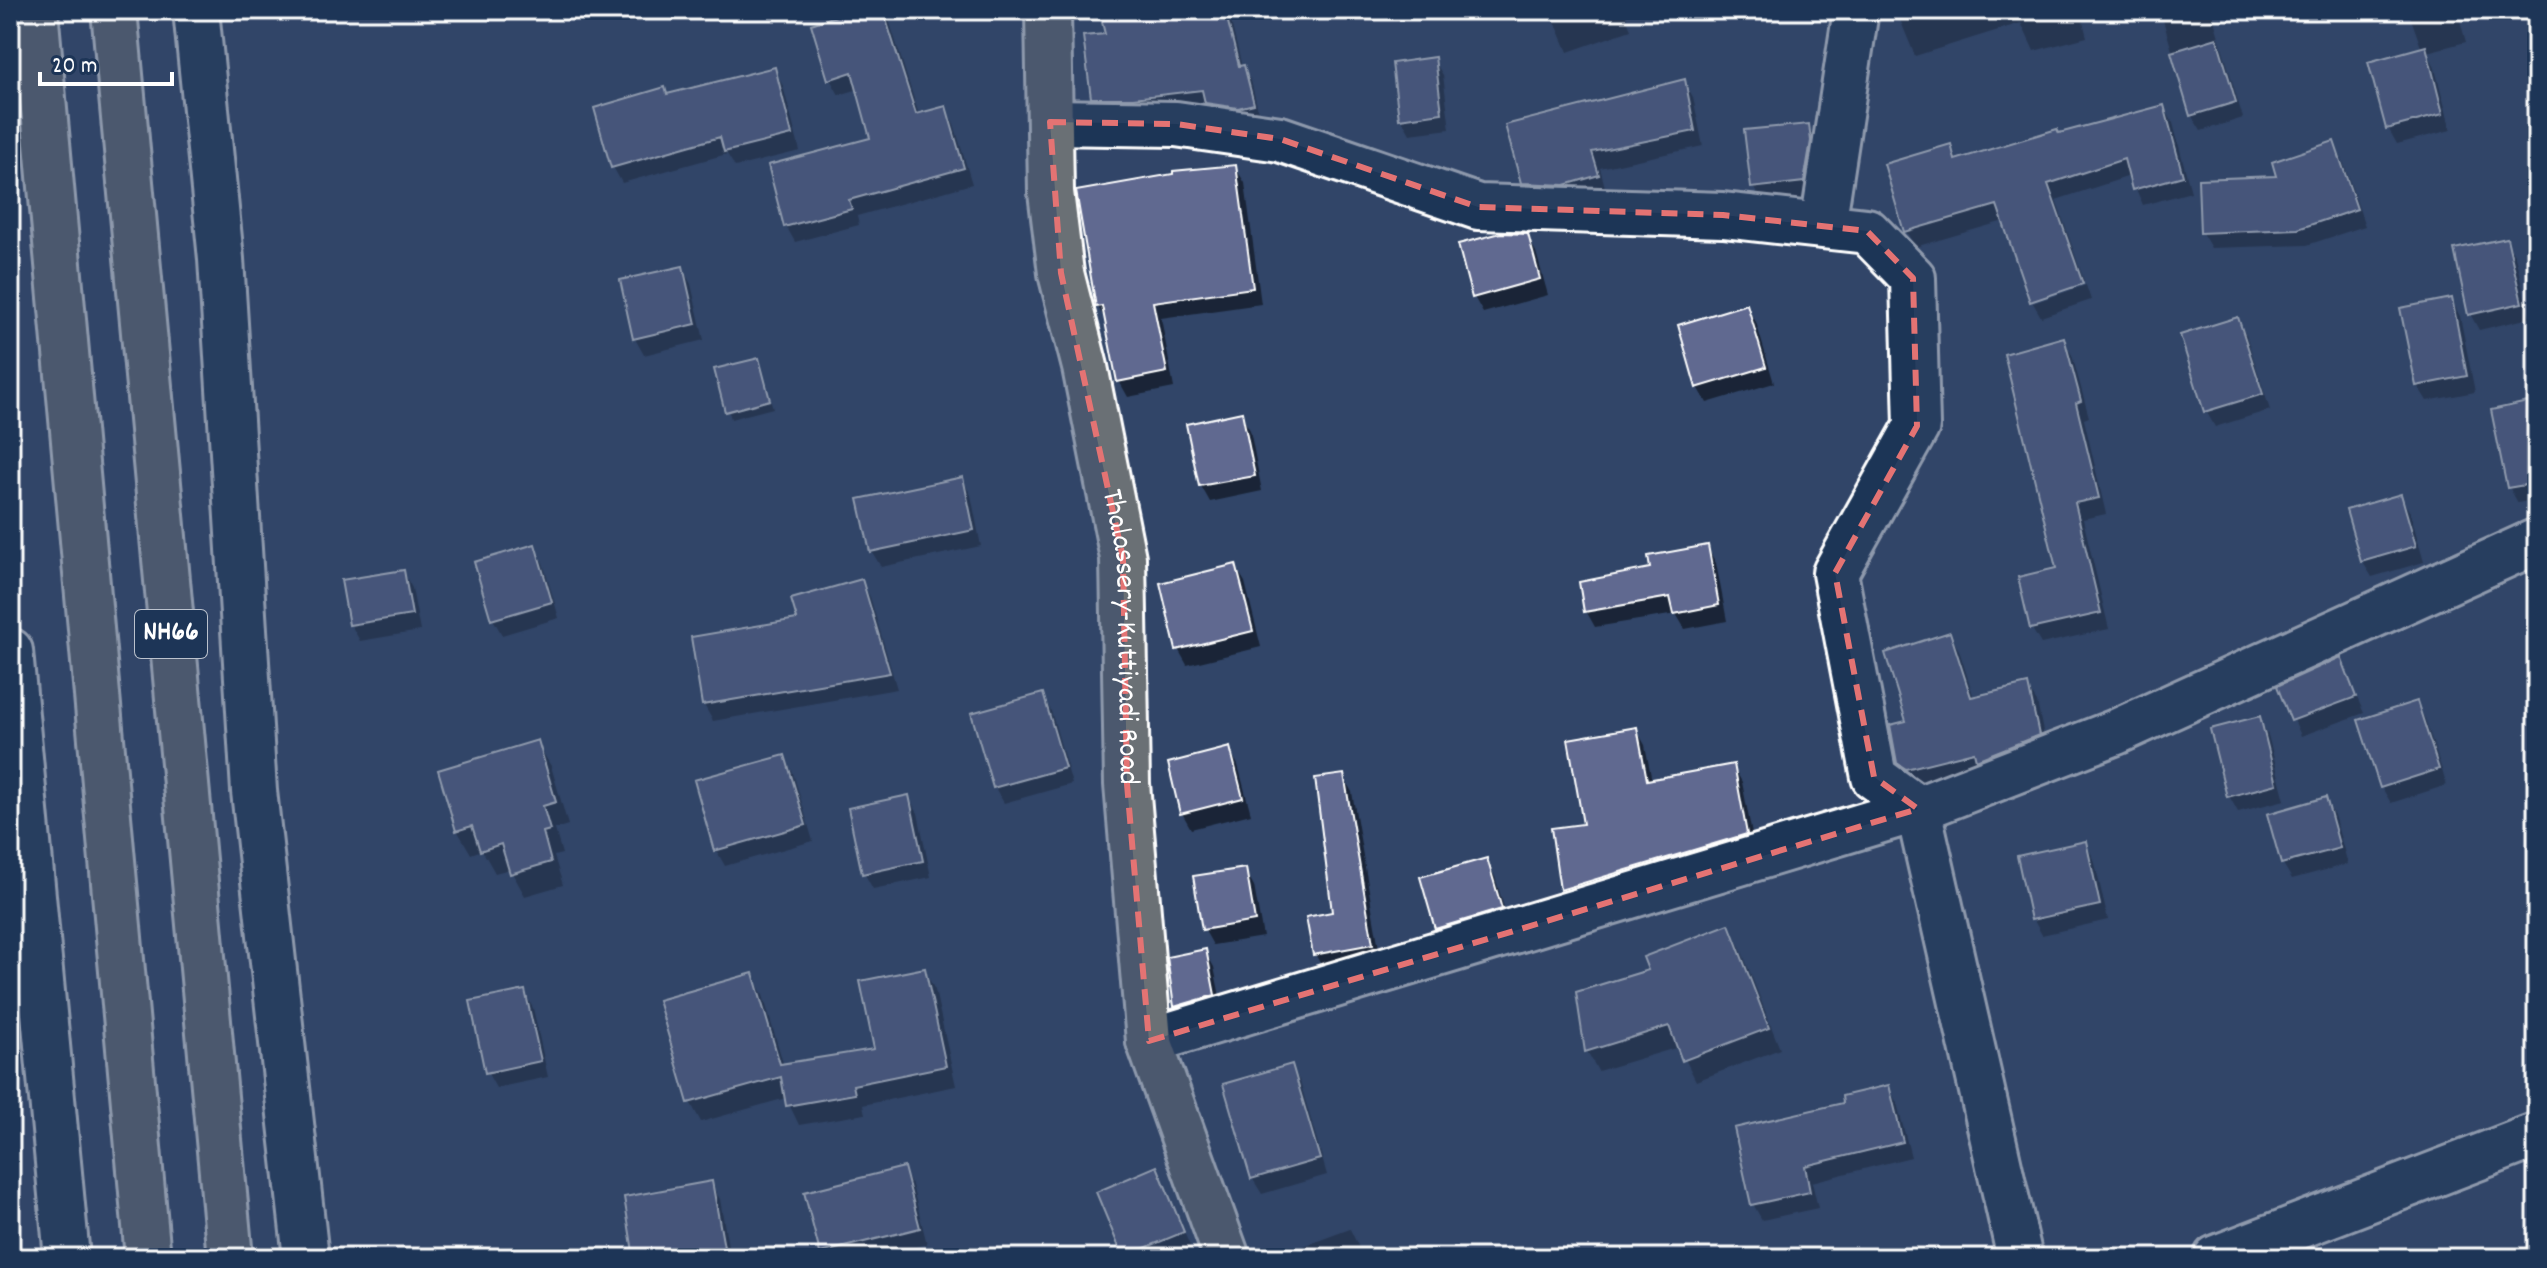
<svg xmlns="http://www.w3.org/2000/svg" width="2547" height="1268" viewBox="0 0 2547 1268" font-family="Dekko,sans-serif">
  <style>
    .shadow { fill: #0007 }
    .building { fill: #606990; stroke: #fff; stroke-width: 2 }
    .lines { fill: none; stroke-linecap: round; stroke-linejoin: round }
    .street-casing { stroke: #fff; stroke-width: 50 }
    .secondary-casing { stroke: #fff; stroke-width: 50 }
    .primary-casing { stroke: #fff; stroke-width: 50 }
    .highway-casing { stroke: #fff; stroke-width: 50 }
    .street { stroke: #1d3557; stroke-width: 44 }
    .secondary { stroke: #1d3557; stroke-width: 44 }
    .primary { stroke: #6a7074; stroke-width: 44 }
    .highway { stroke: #6a7074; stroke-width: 44 }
    .marked { fill: none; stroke: #e47373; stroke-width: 6; stroke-dasharray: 16 10; stroke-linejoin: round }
    .labels { text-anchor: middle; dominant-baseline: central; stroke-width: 6; stroke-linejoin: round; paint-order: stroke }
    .shield { fill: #1d3557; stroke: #bbc2cd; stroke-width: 2 }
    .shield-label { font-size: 28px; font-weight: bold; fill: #fff }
    .street-label { font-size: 30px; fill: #fff; stroke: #1d3557 }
  </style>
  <rect width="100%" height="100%" fill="#314568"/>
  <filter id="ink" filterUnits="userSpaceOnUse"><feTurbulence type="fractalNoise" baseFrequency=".0125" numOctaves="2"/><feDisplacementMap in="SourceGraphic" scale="16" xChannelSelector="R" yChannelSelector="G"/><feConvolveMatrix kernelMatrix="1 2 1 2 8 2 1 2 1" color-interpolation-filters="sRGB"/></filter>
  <g filter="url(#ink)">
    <path class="shadow" d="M862 10H883L889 20 919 115 945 108 954 124 972 184 857 216 859 225 795 242 786 226 873 140 859 89 839 95 830 79Z
      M1101 10H1228L1242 67 1251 81 1260 118 1215 117 1208 103 1141 112 1101 111 1093 97 1107 35Z
      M1428 10H1455L1432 17Z
      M1550 10H1624L1631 30 1568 52Z
      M1896 10H2080L2087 37 2034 51 2021 23 1915 56Z
      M2160 10H2211L2243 118 2201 131 2191 115Z
      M2408 10H2457L2466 42 2427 52 2434 65 2451 130 2397 144 2388 128 2422 50Z
      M1433 59 1443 75 1450 129 1410 134 1401 118Z
      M774 70 783 86 800 151 735 167 727 154 622 183 613 167 668 96Z
      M1684 81 1693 97 1703 146 1600 168 1606 191 1532 199 1523 183Z
      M2164 107 2173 123 2191 192 2143 205 2130 176 2056 200 2084 281 2031 300 2004 221 1915 247 1906 231 1950 147 1958 161Z
      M1808 126 1817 142 1813 198 1763 203 1753 187Z
      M2333 143 2342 159 2365 226 2307 245 2211 248 2202 233Z
      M1235 167 1245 183 1261 304 1161 318 1174 388 1128 397 1119 381 1108 324 1098 307Z
      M1527 236 1536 252 1548 295 1483 313 1474 297Z
      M2506 240 2515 256 2530 318 2479 330 2470 314Z
      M682 268 691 284 704 340 644 355 635 339 622 282Z
      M2086 285 2091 300 2041 317 2033 303Z
      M2451 300 2460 316 2475 392 2427 401 2417 385Z
      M1746 306 1756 322 1774 383 1707 403 1698 387Z
      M2237 319 2246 335 2270 410 2215 427 2206 411Z
      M2063 340 2072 355 2089 417 2084 419 2106 514 2083 519 2109 629 2041 644 2032 629 2021 579 2059 570Z
      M758 360 773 408 731 419 717 371Z
      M2537 402V508L2533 500 2518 503 2509 487Z
      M1241 415 1250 430 1262 491 1210 502 1201 486 1189 426Z
      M962 479 971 495 981 546 881 567 872 552Z
      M2400 496 2410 512 2424 562 2372 577 2362 561Z
      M534 547 543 563 559 618 502 635 493 619 477 563Z
      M1707 547 1716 563 1727 621 1685 629 1676 614 1595 627 1586 611 1652 569Z
      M1235 566 1245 582 1261 647 1187 665 1178 649Z
      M403 572 412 588 420 631 360 641 351 625 344 582Z
      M861 581 870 597 897 689 713 721 704 705 693 638 799 620Z
      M1950 635 1959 650 1974 698 2027 687 2037 702 2047 751 1916 784 1899 762 1909 723Z
      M2340 660 2364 713 2301 736 2280 687Z
      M1042 695 1051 711 1072 784 1004 803 995 788 974 715Z
      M2416 703 2425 719 2447 785 2391 803 2382 788 2361 721Z
      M2259 719 2268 735 2285 800 2238 812 2229 796Z
      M1636 729 1645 745 1652 781 1733 766 1742 782 1755 850 1571 905 1562 890 1553 830 1585 825Z
      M537 743 551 766 568 825 555 829 562 854 554 856 563 885 525 896 510 869 495 873 482 850 471 854 457 830Z
      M1229 749 1238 765 1251 814 1191 829 1182 813Z
      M784 757 793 773 813 841 725 866 716 850Z
      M1343 776 1352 792 1381 960 1324 970 1315 954 1334 914Z
      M908 797 918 813 931 877 873 889 864 873Z
      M2325 800 2334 815 2348 864 2292 879 2283 864 2269 816Z
      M2085 843 2094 859 2108 920 2042 935 2033 919Z
      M1486 861 1495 877 1509 925 1446 944 1437 928Z
      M1245 870 1254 886 1263 937 1213 945 1204 929Z
      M1728 926 1740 947 1780 1049 1696 1081 1679 1047 1598 1071 1587 1051 1650 972Z
      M1205 951 1214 967 1223 1011 1185 1022 1176 1007 1169 958Z
      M924 970 935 990 956 1086 863 1105 865 1114 799 1125 786 1098 701 1122 690 1102 661 1001 752 975 763 995 784 1066 877 1050Z
      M524 992 533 1008 548 1077 496 1088 487 1072Z
      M1291 1066 1300 1082 1327 1175 1262 1194 1252 1178Z
      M1888 1087 1897 1103 1911 1157 1812 1182 1818 1208 1762 1220 1753 1204 1846 1105Z
      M1156 1169 1191 1248 1167 1258H1126L1099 1193Z
      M903 1170 912 1185 927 1244 872 1258H825L821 1252Z
      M711 1184 720 1199 730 1258H636Z
      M1350 1229 1364 1258H1309L1304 1246Z"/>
    <path class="building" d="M855 10H883L916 114 946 106 964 168 849 200 852 209 784 227 768 165 870 138 852 72 828 80 811 24Z
      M1099 10H1225L1239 66 1244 65 1254 104 1238 108 1205 103 1202 90 1133 98H1091L1083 36 1105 34Z
      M2217 38 2236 102 2190 116 2171 52Z
      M2426 46 2443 114 2386 129 2368 62Z
      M1435 57 1442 113 1399 119 1392 63Z
      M775 67 792 135 724 152 720 137 611 168 594 108 665 87 667 94Z
      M1685 79 1695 131 1592 152 1599 175 1565 185 1521 183 1505 125Z
      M2164 105 2183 176 2132 190 2124 159 2048 184 2083 284 2030 302 1997 205 1904 232 1884 164 1951 144 1955 160 2057 129 2059 133Z
      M1809 124 1811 141 1804 182 1751 188 1744 130Z
      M2334 141 2357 209 2298 229 2200 233 2198 179 2276 176 2272 162Z
      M1236 165 1253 288 1153 302 1167 372 1117 382 1102 306 1096 307 1076 191 1173 174V171Z
      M1501 233 1528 234 1540 279 1472 298 1458 244Z
      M2507 238 2522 303 2468 315 2454 249Z
      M683 266 696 324 633 339 620 280Z
      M2452 298 2467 376 2416 386 2400 308Z
      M1747 304 1766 367 1696 388 1678 325Z
      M2238 317 2263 394 2204 412 2180 335Z
      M2064 337 2081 401 2076 403 2099 498 2075 503 2101 613 2030 629 2018 577 2056 568 2004 354Z
      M759 358 770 400 725 412 714 369Z
      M2537 400V483L2507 488 2491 410Z
      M1242 412 1255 476 1199 486 1186 424Z
      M963 477 974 530 870 552 858 499Z
      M2401 494 2416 546 2361 562 2346 510Z
      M535 544 552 602 491 620 474 562Z
      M1708 545 1719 605 1674 614 1670 597 1584 612 1579 582 1650 568 1648 556Z
      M1236 564 1253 631 1176 650 1160 583Z
      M404 570 412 615 349 625 341 580Z
      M862 579 890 673 702 705 691 637 797 619 791 599Z
      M1950 632 1971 697 2028 684 2039 735 1976 760 1974 752 1906 769 1897 763 1890 725 1906 721 1885 653Z
      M2341 657 2356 697 2291 721 2277 686Z
      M1043 693 1065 768 993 788 971 713Z
      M2417 701 2439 769 2380 788 2358 720Z
      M2260 716 2277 784 2227 797 2210 729Z
      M1637 727 1647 780 1734 764 1747 834 1560 890 1551 828 1583 824 1568 739Z
      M538 740 556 802 543 806 550 830 543 832 551 862 510 874 501 844 480 851 472 826 456 831 438 770Z
      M1230 747 1243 798 1180 814 1168 763Z
      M785 755 806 825 714 851 694 780Z
      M1344 774 1373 944 1313 955 1306 917 1332 912 1315 778Z
      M909 795 923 861 862 874 848 808Z
      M2326 797 2340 848 2281 864 2267 814Z
      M2086 841 2100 905 2031 920 2017 856Z
      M1487 858 1502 909 1435 929 1420 877Z
      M1246 868 1255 921 1202 930 1193 876Z
      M1729 924 1769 1028 1682 1061 1669 1026 1585 1052 1576 992 1648 970 1643 957Z
      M1206 949 1215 995 1174 1007 1167 957Z
      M925 968 946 1066 853 1085 855 1094 786 1106 781 1077 688 1103 658 1000 753 973 780 1064 874 1049 860 981Z
      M525 990 541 1061 485 1073 470 1001Z
      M1292 1064 1320 1159 1251 1179 1223 1084Z
      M1889 1085 1903 1142 1805 1166 1810 1192 1751 1205 1734 1128 1843 1103 1842 1096Z
      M1157 1166 1184 1232 1123 1257 1096 1192Z
      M904 1167 920 1228 820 1253 804 1192Z
      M712 1181 725 1253 698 1258H634L624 1197Z"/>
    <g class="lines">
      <g class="street-casing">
        <path id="street" d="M1050 122 1176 124 1280 139 1478 207 1723 215 1867 231 1913 278 1917 426 1835 573 1874 777 1918 809 2020 1258
          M1823 226 1856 10
          M1149 1041 1918 809 2116 732 2537 541
          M2216 1258 2537 1135"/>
      </g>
      <g class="secondary-casing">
        <path id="secondary" d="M196 10 221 259 254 791 306 1258
          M10 651 67 1258"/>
      </g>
      <g class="primary-casing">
        <g id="primary">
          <path id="s1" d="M1048 10 1051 192 1061 273 1085 367 1123 558 1127 784 1149 1041 1227 1258"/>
        </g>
      </g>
      <g class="highway-casing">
        <path id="highway" d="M35 10 148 1258
          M114 10 230 1258"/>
      </g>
      <use href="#street" class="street"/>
      <use href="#secondary" class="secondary"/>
      <use href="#primary" class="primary"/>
      <use href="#highway" class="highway"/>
    </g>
  </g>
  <path d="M0 0H2547V1268H0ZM1050 122 1176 124 1280 139 1478 207 1723 215 1867 231 1913 278 1917 426 1835 573 1874 777 1918 809 1149 1041 1127 784 1123 558 1061 273Z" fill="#314568" fill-opacity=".55" fill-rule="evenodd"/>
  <path class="marked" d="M1050 122 1176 124 1280 139 1478 207 1723 215 1867 231 1913 278 1917 426 1835 573 1874 777 1918 809 1149 1041 1127 784 1123 558 1061 273Z"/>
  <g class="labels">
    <rect class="shield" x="135" y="610" width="72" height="48" rx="6"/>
    <g class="shield-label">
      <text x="171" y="634">NH66</text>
    </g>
    <g class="street-label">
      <text stroke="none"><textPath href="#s1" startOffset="634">Thalassery-Kuttiyadi Road</textPath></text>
    </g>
  </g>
  <rect width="2547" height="1268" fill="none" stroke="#1d3557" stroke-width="40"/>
  <rect x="20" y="20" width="2507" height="1228" fill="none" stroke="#fff" stroke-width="3" filter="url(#ink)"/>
  <path d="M40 72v12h132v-12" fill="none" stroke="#ffffff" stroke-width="4"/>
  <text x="52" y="72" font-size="24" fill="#ffffff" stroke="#1d3557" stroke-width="6" paint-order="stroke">20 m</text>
</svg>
